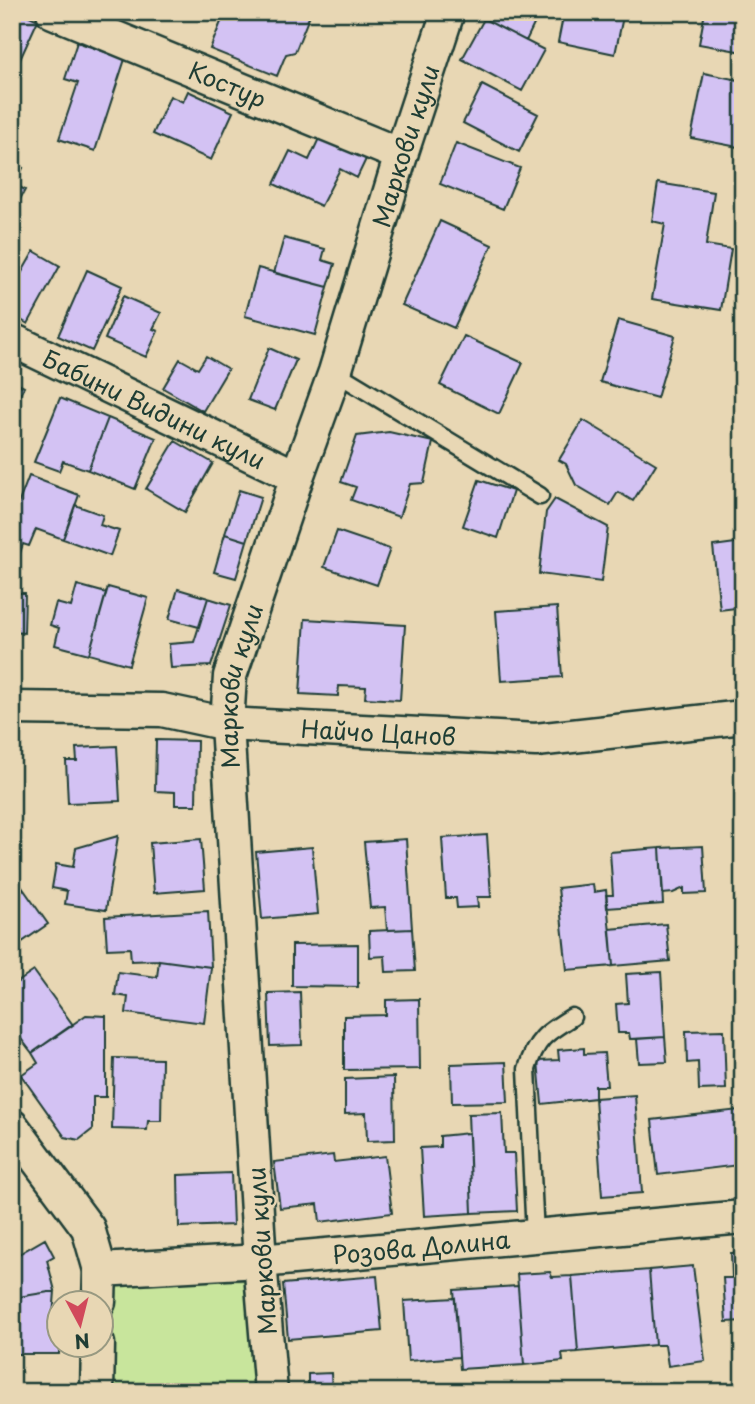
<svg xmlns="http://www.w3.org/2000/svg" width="755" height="1404" viewBox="0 0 755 1404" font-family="'Playpen Sans',sans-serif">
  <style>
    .green { fill: #c8e59c; stroke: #749168; stroke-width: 2 }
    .building { fill: #d3c2f3; stroke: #1f3d34; stroke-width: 2 }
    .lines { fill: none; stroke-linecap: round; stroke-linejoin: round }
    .lane-casing { stroke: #1f3d34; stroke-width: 21 }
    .street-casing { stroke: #1f3d34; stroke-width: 37 }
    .lane { stroke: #e8d7b4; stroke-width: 16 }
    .street { stroke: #e8d7b4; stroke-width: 32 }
    .labels { text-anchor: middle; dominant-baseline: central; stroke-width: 5; stroke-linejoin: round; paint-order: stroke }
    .street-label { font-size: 24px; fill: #1f3d34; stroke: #e8d7b4 }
  </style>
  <rect width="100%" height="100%" fill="#e8d7b4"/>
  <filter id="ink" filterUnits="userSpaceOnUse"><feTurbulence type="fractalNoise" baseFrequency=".0143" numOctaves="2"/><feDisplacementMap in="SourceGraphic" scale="14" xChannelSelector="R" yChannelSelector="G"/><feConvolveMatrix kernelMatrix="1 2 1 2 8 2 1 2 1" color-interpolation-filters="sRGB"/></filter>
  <g filter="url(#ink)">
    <path class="green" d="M256 1280 263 1392H109L114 1281Z"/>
    <path class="building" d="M12 12H21L38 20 12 77Z
      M225 12H311L295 52 286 54 277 76 210 49Z
      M487 12H540L526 41 484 19Z
      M564 12H624L615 54 558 42Z
      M705 12H743V52L699 44Z
      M484 19 544 50 522 91 462 59Z
      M77 42 125 59 95 151 59 139 78 83 65 79Z
      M704 73 743 81V148L691 138Z
      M482 85 538 114 519 152 463 123Z
      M188 91 233 112 211 160 153 134 170 96 183 102Z
      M321 134 367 157 357 178 340 169 321 206 274 184 290 151 309 160Z
      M456 143 520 168 503 209 440 184Z
      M12 163 23 168 14 184 25 190 16 207 12 205Z
      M658 183 714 192 706 245 731 249 721 310 652 299 665 224 652 221Z
      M440 221 492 245 454 328 402 305Z
      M284 238 325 249 322 260 335 264 328 287 274 273Z
      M34 251 60 266 28 324 12 315V275L18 279Z
      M258 268 328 287 315 335 245 316Z
      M87 270 122 286 92 351 58 336Z
      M123 296 161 313 153 329 158 331 146 357 105 339Z
      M618 320 675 336 657 398 600 382Z
      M464 336 523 363 499 414 440 385Z
      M269 348 296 360 275 410 248 400Z
      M206 356 228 369 203 411 163 388 180 359 198 369Z
      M12 381 24 387 12 409Z
      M60 398 108 418 88 470 63 461 59 471 34 462Z
      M108 418 156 438 135 489 88 470Z
      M583 420 656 464 633 501 618 492 610 505 576 485 566 464 559 460Z
      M389 432 433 442 424 483 410 484 399 517 351 500 356 487 341 482 357 436Z
      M175 441 213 463 185 512 146 489Z
      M29 476 79 495 63 539 36 529 29 546 23 544 19 556 12 553V520Z
      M479 480 513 491 498 538 463 526Z
      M239 490 261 497 247 541 225 534Z
      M555 499 608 527 601 582 539 574 546 512Z
      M75 505 103 515 100 525 119 531 110 556 63 539Z
      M337 531 390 549 377 585 324 567Z
      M225 534 247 541 236 578 214 572Z
      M743 542V607L720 610 713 546Z
      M77 585 106 593 89 654 55 645 59 628 50 625 56 603 71 607Z
      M108 587 148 598 129 665 89 654Z
      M178 589 208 598 199 627 169 619Z
      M12 593H25L24 633 12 632Z
      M208 598 231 605 211 666 171 668 169 644 194 642Z
      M557 607 562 677 501 681 496 611Z
      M305 619 405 625 400 700 365 698 366 687 339 686 338 696 300 694Z
      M156 740 197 741 196 805H175V792L155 791Z
      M117 746 120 801 68 803 66 761H77L76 748Z
      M487 835 491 897H477L478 907 457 908 456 898H446L442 838Z
      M118 836 106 910 65 904 67 891 52 888 56 864 73 867 76 848Z
      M201 839 205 889 154 893 150 843Z
      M406 839 412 929 387 930 385 907 370 908 364 842Z
      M703 846 706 893 684 894V888L673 893 663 894 660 848Z
      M312 847 318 914 262 919 256 852Z
      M660 848 663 904 607 908 606 895H613L610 852Z
      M17 880 48 924 12 949V883Z
      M593 884 594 892 606 890 613 966 567 970 558 888Z
      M208 911 211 967 159 960 131 961 130 948 107 949 105 917Z
      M666 924 670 961 613 966 610 929Z
      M412 929 415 971 386 972 385 956 370 957 369 931Z
      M358 944V987L292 986V945Z
      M159 960 211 967 204 1023 126 1013 128 997 115 995 118 972 157 977Z
      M34 971 73 1025 32 1053 12 1027V986Z
      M661 972 665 1037 630 1039 629 1033H618L616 1004 628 1003 626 974Z
      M300 992 302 1045 270 1046 268 993Z
      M419 999 420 1069 344 1070V1016L386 1015V1000Z
      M86 1015 106 1016V1097H93V1129L79 1140 65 1137 21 1075 38 1063 32 1053Z
      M724 1030 726 1089 699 1090 698 1062 687 1063 686 1031Z
      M665 1037 667 1062 639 1063 637 1039Z
      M584 1048V1054L604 1053 607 1086H595V1098L542 1104 538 1061 559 1060 558 1050Z
      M114 1058 162 1059 161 1121H148L147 1130 112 1129Z
      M506 1062 508 1102 452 1103 451 1064Z
      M394 1077 395 1140 367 1141 366 1113 345 1114V1079Z
      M635 1095 642 1193 602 1196 595 1098Z
      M739 1110 742 1135 735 1136 739 1165 658 1175 652 1120Z
      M502 1113 504 1153H514L517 1211 472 1213 468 1114Z
      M469 1133 472 1213 424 1216 420 1148 440 1147V1136Z
      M333 1155 334 1162 385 1156 392 1213 320 1222 318 1204 280 1208 274 1162Z
      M231 1173 233 1225 179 1227 178 1175Z
      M45 1239 54 1256 47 1260 55 1291 12 1298V1258Z
      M731 1253H743V1321L726 1322 723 1278H732Z
      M693 1266 705 1361 668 1366 665 1345H655L649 1270Z
      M649 1270 655 1345 578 1352 572 1276Z
      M550 1272 552 1277 572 1276 578 1352 562 1353 563 1361 524 1365 517 1274Z
      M377 1276 382 1331 288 1339 283 1284Z
      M518 1286 524 1365 460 1369 454 1290Z
      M55 1291 52 1330 60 1331 59 1354H12V1298Z
      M455 1298 459 1357 408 1361 404 1301Z
      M331 1373 332 1392H308V1374Z"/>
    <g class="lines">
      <g class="lane-casing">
        <path id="lane" d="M335 372 540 496
          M535 1236 527 1069C536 1039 546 1033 572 1017"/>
      </g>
      <g class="street-casing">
        <g id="street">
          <path id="s1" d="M53 12 401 155"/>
          <path id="s2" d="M12 340 297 477"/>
          <path id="s3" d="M12 708 162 710 227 724 536 740 743 717"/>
          <path d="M12 1126 88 1228 100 1270 99 1302"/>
          <path id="s4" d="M100 1270 260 1261 743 1217"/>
          <path d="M97 1392 98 1344"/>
          <path id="s5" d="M271 1392 260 1261 227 724 230 676 297 477 335 372 401 155 448 12"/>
        </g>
      </g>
      <use href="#lane" class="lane"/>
      <use href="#street" class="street"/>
    </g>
  </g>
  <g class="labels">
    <g class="street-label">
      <text stroke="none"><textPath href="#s1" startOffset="189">Костур</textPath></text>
      <text stroke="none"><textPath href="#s5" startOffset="1276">Маркови кули</textPath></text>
      <text stroke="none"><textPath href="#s2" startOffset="158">Бабини Видини кули</textPath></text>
      <text stroke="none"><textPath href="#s5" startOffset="709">Маркови кули</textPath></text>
      <text stroke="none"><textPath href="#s3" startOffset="368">Найчо Цанов</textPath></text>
      <text stroke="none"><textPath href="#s4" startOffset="322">Розова Долина</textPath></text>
      <text transform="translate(261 1251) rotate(-94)">Маркови кули</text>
    </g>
  </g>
  <rect width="755" height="1404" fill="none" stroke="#e8d7b4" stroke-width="42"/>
  <rect x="21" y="21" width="713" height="1362" fill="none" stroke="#1f3d34" stroke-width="2.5" filter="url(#ink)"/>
  <g transform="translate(80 1324) rotate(173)"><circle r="33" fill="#e8d7b4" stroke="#989981" stroke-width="2"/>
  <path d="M0-5L12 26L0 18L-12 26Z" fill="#d1495b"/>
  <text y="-10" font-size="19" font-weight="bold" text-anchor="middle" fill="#1f3d34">N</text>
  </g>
</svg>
